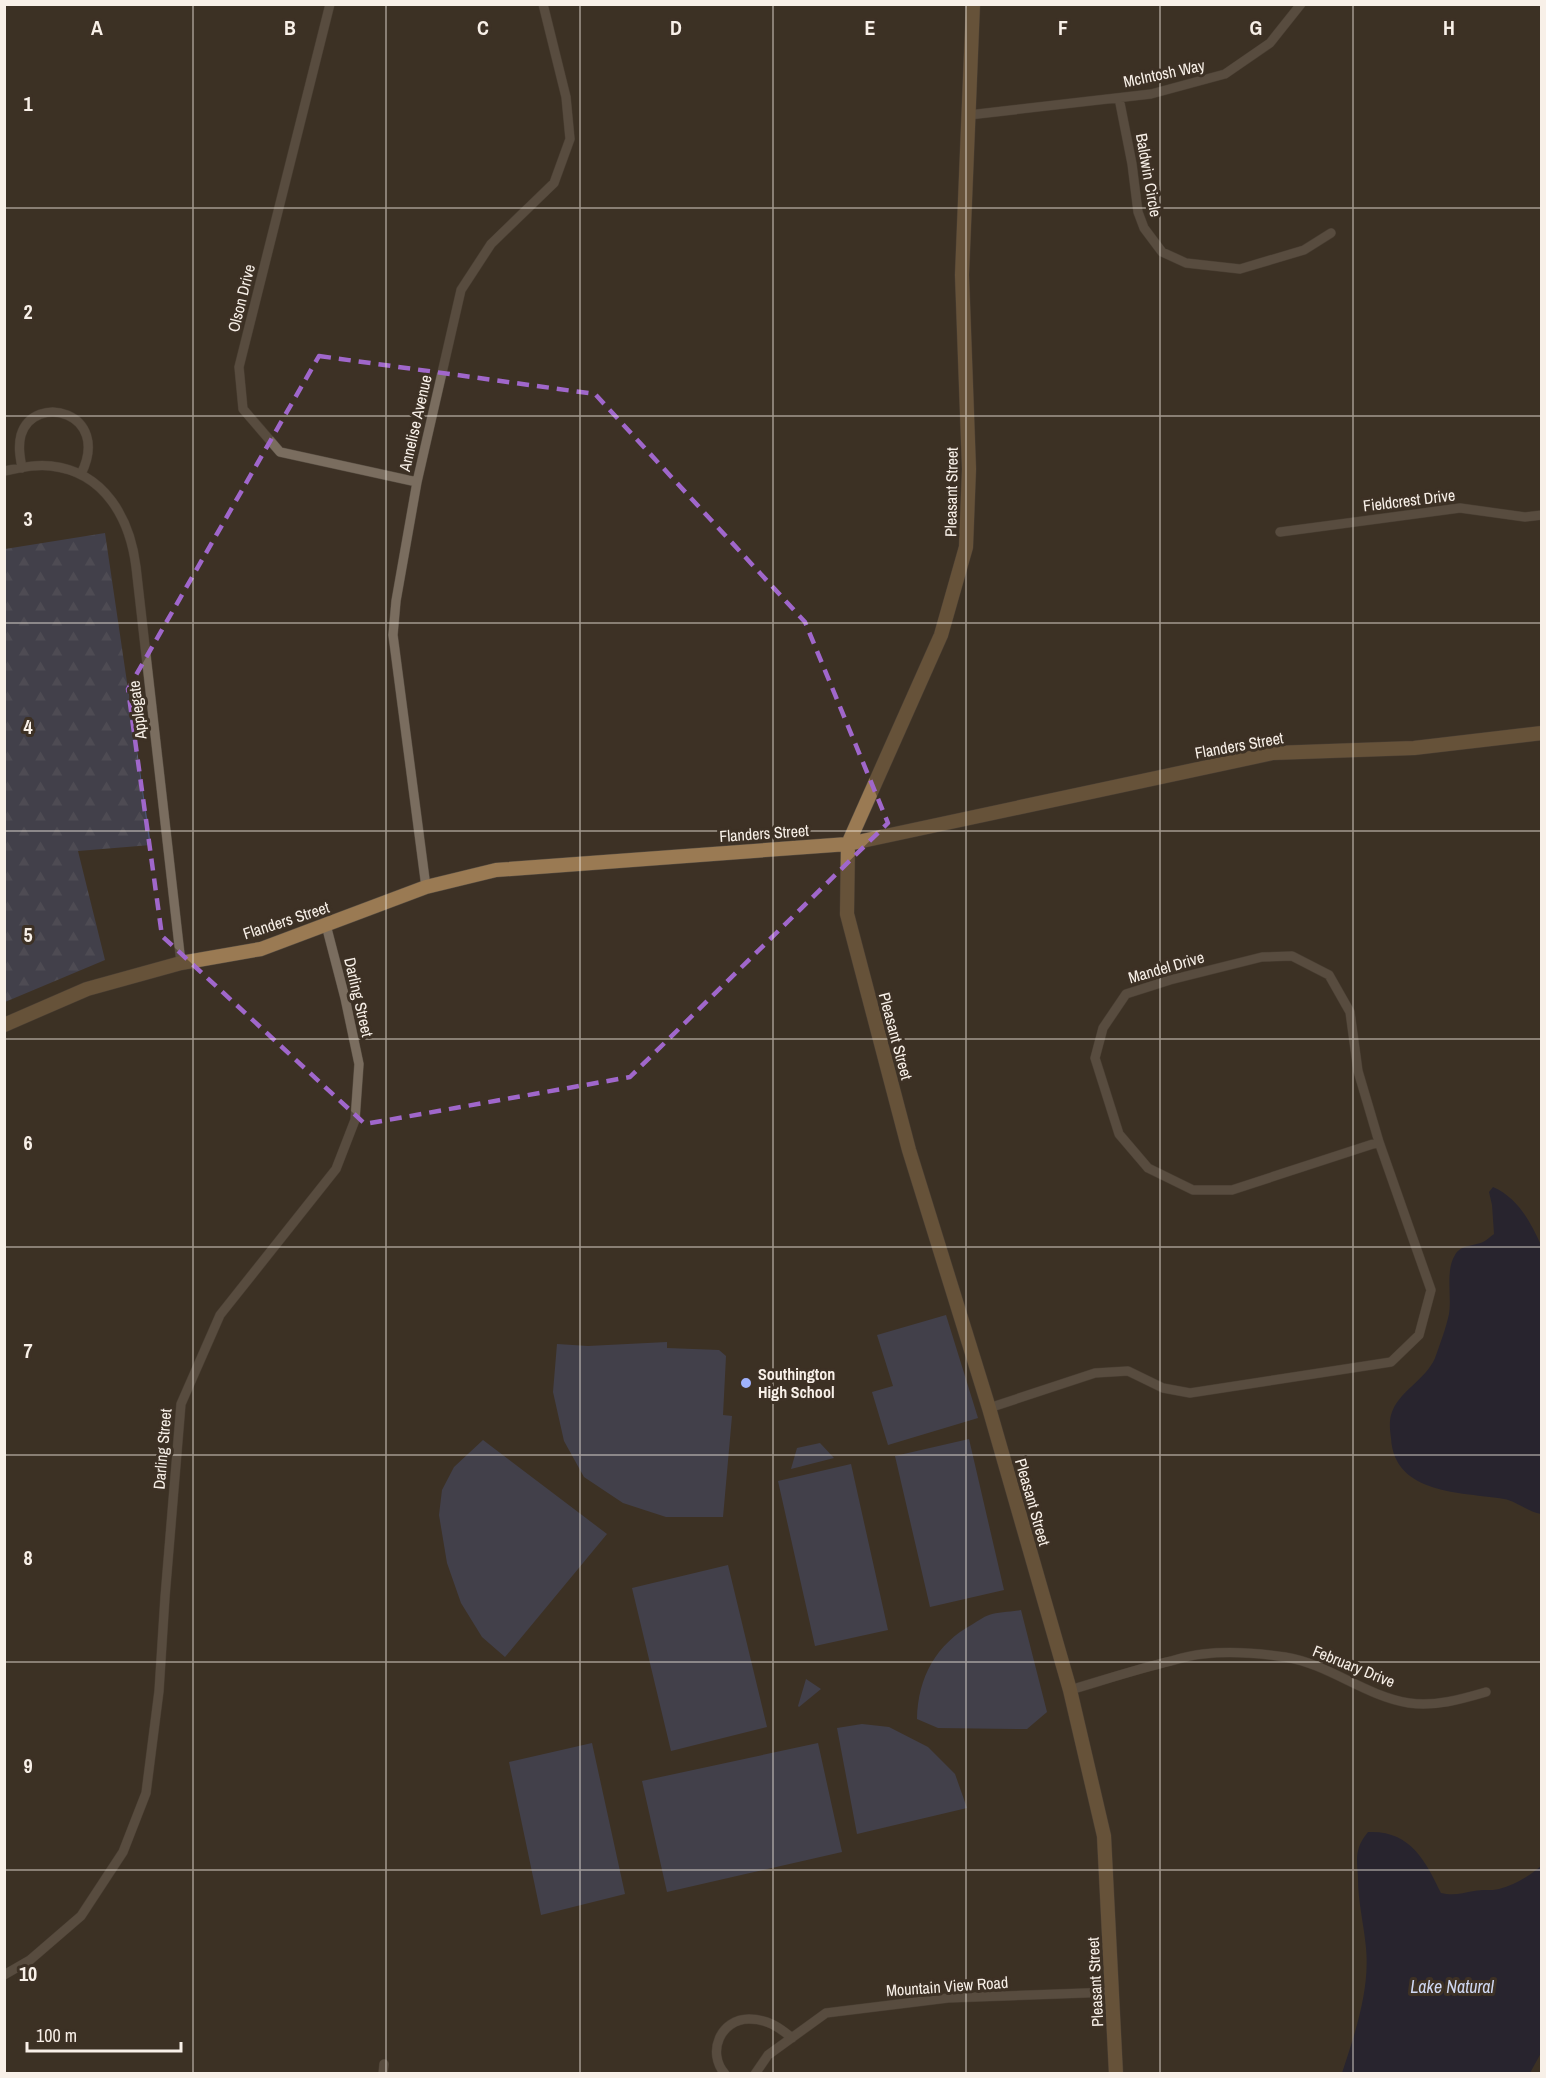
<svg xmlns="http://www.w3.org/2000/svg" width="1546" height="2078" viewBox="0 0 1546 2078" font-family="'Archivo Narrow',sans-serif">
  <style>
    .forest { fill: url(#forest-firs) }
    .pitch { fill: #495379 }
    .water { fill: #10163a }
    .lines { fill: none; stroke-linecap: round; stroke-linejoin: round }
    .street-casing { stroke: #574d42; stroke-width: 10 }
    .secondary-casing { stroke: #574d42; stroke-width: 15 }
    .street { stroke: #7a6d5f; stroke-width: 9 }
    .secondary { stroke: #9a7a53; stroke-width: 14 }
    .marked { fill: none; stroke: #a067cb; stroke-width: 4.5; stroke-dasharray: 12 8; stroke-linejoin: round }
    .grid { fill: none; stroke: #f8f0e8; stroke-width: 1.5; stroke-opacity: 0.55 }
    .poi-dot { fill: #a0b3fd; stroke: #3d3125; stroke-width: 2 }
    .labels { text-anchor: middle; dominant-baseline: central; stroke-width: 6; stroke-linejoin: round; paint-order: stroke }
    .street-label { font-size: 16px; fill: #f8f0e8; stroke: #3d3125 }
    .poi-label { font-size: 16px; font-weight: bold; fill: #f8f0e8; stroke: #3d3125; text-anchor: start }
    .water-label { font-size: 18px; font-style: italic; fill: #cfd8f3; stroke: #3d3125 }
    .grid-label { font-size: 20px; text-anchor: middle; font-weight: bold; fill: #f8f0e8; stroke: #3d3125; stroke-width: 6; stroke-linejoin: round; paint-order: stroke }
  </style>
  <defs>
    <pattern id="forest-firs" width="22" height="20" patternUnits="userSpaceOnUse" patternTransform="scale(1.5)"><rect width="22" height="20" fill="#495379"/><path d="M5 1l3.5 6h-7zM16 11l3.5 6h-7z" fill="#646c8c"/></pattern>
  </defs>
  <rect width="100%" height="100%" fill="#3d3125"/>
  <path class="forest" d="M105 533 151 845 78 851 105 960 5 1002V549Z"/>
  <path class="pitch" d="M946 1315 978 1418 888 1445 872 1392 893 1386 877 1335Z
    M667 1342V1348L719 1350 726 1356 723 1415 732 1416 723 1517H666L623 1503 584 1477 564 1441 553 1392 557 1344 588 1346Z
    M969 1439 1004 1590 930 1607 895 1456Z
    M483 1440 607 1534 505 1657 482 1637 461 1603 447 1563 439 1515 442 1490 454 1467Z
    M820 1443 834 1458 791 1469 797 1448Z
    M851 1464 888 1630 815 1646 778 1481Z
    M728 1565 767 1727 671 1751 632 1588Z
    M1021 1610 1047 1712 1027 1729 938 1728 917 1719C918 1677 936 1644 973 1624 978 1621 983 1617 989 1615 998 1612 1011 1612 1021 1610Z
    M806 1679 821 1689 799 1707 798 1706Z
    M862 1724 889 1727 928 1747 955 1774 967 1808 857 1834 837 1728Z
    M592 1743 625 1894 541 1915 509 1762Z
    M818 1743 842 1852 667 1892 642 1781Z"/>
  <path class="water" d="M1493 1187C1518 1198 1530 1221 1541 1245V1514C1528 1512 1516 1501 1504 1499 1462 1492 1394 1495 1391 1438 1390 1431 1389 1422 1391 1415 1398 1391 1425 1381 1435 1358 1440 1344 1446 1328 1449 1314 1452 1296 1445 1271 1455 1255 1460 1245 1474 1246 1483 1242 1487 1240 1491 1236 1494 1234L1492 1205 1489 1192Z
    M1368 1832C1410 1830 1425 1860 1441 1893 1454 1896 1462 1893 1474 1891 1482 1889 1491 1891 1499 1889 1515 1885 1529 1876 1541 1866V2053L1530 2073H1342C1355 2033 1370 1990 1366 1948 1364 1925 1358 1902 1358 1879 1357 1859 1354 1849 1368 1832Z"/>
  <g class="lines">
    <g class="street-casing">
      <path id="street" d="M330 4 239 367 243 409 280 452 417 482
        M1119 98 1132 164 1138 212 1144 228 1162 252 1186 263 1240 269 1304 250 1331 233
        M969 115 1151 94 1225 74 1270 43 1301 4
        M22 468C20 457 18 446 21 435 34 392 112 412 81 474
        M4 471C20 468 35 464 51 466 105 472 130 519 136 567L181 963
        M1280 532 1460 508 1525 517 1542 515
        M426 887 393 635 396 601 417 482 461 290 491 244 554 183 570 139 566 97 543 4
        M989 1408 1095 1373 1128 1371 1163 1388 1190 1393 1391 1362 1419 1335 1431 1290 1379 1142 1358 1071 1350 1012 1329 975 1292 956 1262 957 1170 980 1126 994 1103 1028 1095 1058 1119 1134 1148 1168 1193 1190H1232L1379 1142
        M1070 1690C1104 1680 1137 1669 1171 1661 1181 1658 1192 1655 1203 1654 1230 1651 1258 1653 1285 1657 1329 1664 1365 1696 1409 1703 1435 1707 1462 1699 1486 1692
        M4 1975 30 1960 81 1916 123 1852 146 1793 159 1691 165 1597 181 1404 220 1315 336 1169 355 1120 359 1064 345 998 326 925
        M383 2074 384 2064
        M725 2074C706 2052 721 2019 749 2019 767 2019 779 2027 792 2038
        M755 2074 768 2055 826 2013 948 1998 1113 1992"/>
    </g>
    <g class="secondary-casing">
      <path id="secondary" d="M973 4 962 275 969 469 966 547 941 635 848 844 847 914 909 1150 989 1408 1070 1690 1104 1836 1116 2074
        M4 1025 87 989 181 963 261 949 426 887 496 870 848 844 1273 753 1414 748 1542 733"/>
    </g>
    <use href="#street" class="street"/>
    <use href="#secondary" class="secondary"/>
  </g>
  <path d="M0 0H1546V2078H0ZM319 356 595 394 805 622 888 823 630 1077 365 1124 162 936 128 689Z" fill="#3d3125" fill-opacity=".55" fill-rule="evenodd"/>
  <path class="marked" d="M319 356 595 394 805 622 888 823 630 1077 365 1124 162 936 128 689Z"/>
  <path class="grid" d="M193 4V2074M386 4V2074M580 4V2074M773 4V2074M966 4V2074M1160 4V2074M1353 4V2074M4 208H1542M4 416H1542M4 623H1542M4 831H1542M4 1039H1542M4 1247H1542M4 1455H1542M4 1662H1542M4 1870H1542"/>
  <circle class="poi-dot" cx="746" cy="1383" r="6"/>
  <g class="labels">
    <g class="street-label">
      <text transform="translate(1164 73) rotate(-12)">McIntosh Way</text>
      <text transform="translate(1149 175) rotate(80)">Baldwin Circle</text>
      <text transform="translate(241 298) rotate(-76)">Olson Drive</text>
      <text transform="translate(415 423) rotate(-77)">Annelise Avenue</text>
      <text transform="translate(951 492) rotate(-89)">Pleasant Street</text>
      <text transform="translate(1409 500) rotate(-7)">Fieldcrest Drive</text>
      <text transform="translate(137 710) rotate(-97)">Applegate</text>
      <text transform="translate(1239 745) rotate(-10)">Flanders Street</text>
      <text transform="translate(764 833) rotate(-4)">Flanders Street</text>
      <text transform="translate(286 920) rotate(-18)">Flanders Street</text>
      <text transform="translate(1166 967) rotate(-16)">Mandel Drive</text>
      <text transform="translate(359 997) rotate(77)">Darling Street</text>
      <text transform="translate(896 1036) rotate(75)">Pleasant Street</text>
      <text transform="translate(162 1449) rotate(-85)">Darling Street</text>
      <text transform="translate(1033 1502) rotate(74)">Pleasant Street</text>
      <text transform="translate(1354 1666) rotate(22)">February Drive</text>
      <text transform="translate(1095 1982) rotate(-93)">Pleasant Street</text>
      <text transform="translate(947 1986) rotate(-4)">Mountain View Road</text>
    </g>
    <g class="poi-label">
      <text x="758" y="1374">Southington<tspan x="758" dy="18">High School</tspan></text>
    </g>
    <g class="water-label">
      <text x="1452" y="1986">Lake Natural</text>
    </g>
  </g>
  <g class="grid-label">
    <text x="97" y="35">A</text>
    <text x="290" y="35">B</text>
    <text x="483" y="35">C</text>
    <text x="676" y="35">D</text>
    <text x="870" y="35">E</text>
    <text x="1063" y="35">F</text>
    <text x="1256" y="35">G</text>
    <text x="1449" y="35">H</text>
    <text x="28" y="111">1</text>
    <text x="28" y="319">2</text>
    <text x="28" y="526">3</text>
    <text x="28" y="734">4</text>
    <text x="28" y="942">5</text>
    <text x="28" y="1150">6</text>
    <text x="28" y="1358">7</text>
    <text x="28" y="1565">8</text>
    <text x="28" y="1773">9</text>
    <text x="28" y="1981">10</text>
  </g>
  <rect width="1546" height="2078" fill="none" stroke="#f8f0e8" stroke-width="12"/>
  <path d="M27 2042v9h154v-9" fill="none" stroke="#f8f0e8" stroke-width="3"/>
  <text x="36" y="2042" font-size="18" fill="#f8f0e8" stroke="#3d3125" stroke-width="4.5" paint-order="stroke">100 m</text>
</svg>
